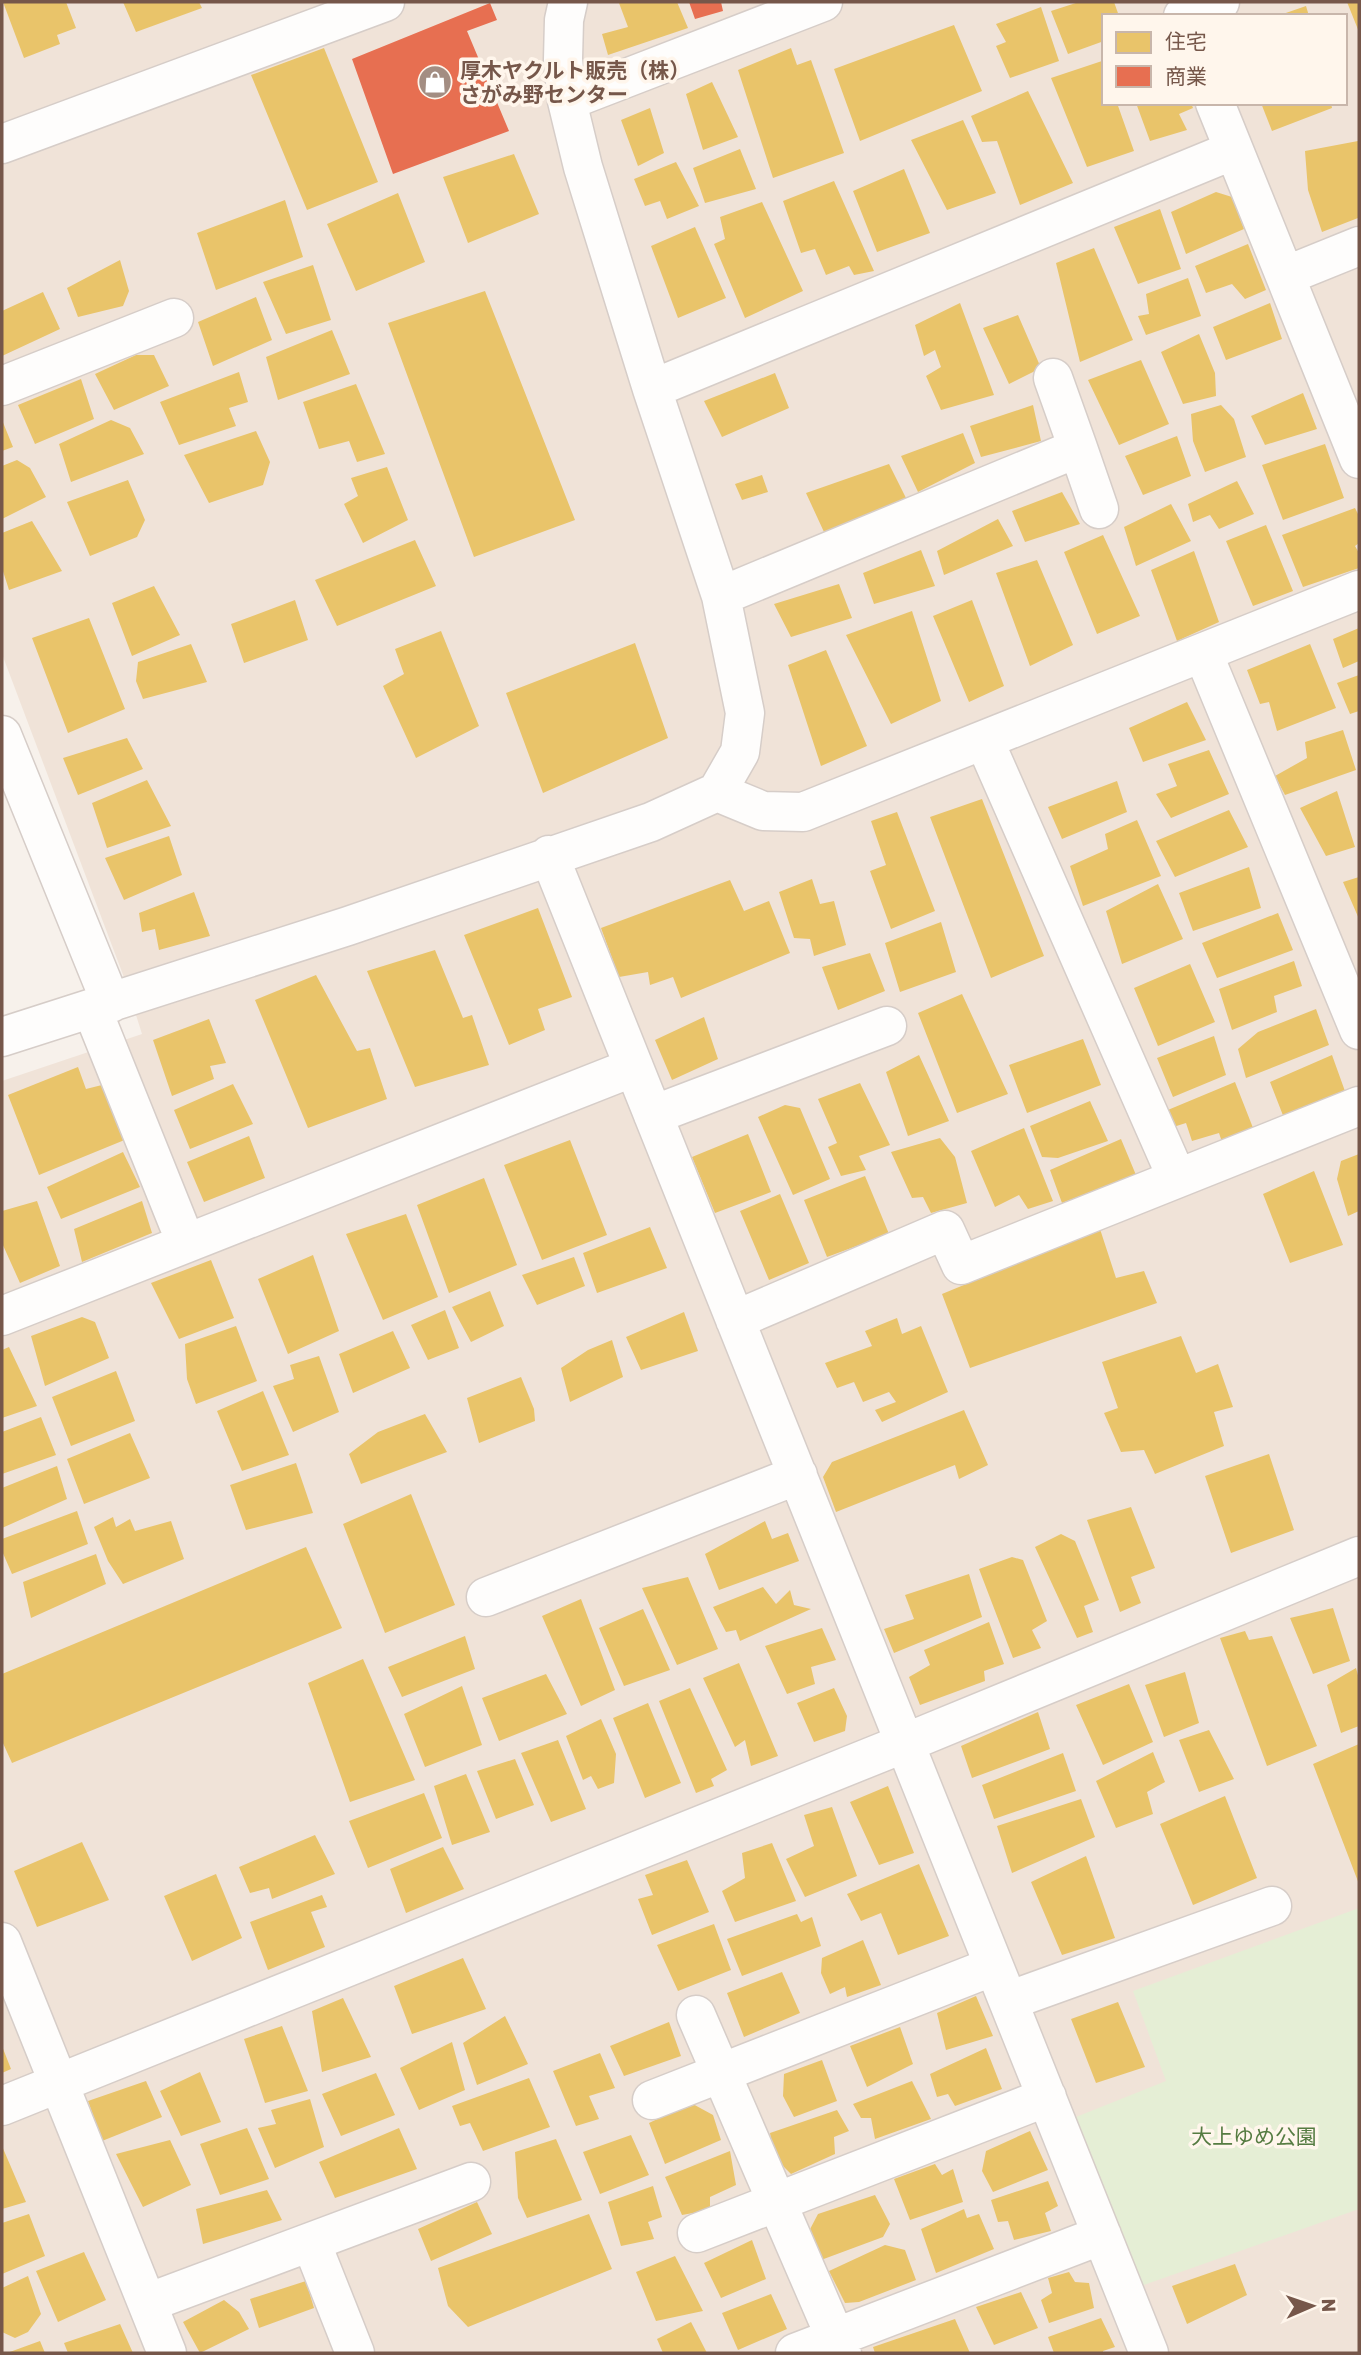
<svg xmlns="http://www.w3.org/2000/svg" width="1361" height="2355" viewBox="0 0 1361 2355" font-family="Rubik,'Noto Sans JP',sans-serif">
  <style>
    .residential { fill: #f0e3d8; fill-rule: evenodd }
    .green { fill: #e5eed5 }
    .homes { fill: #e9c46a }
    .shops { fill: #e76f51 }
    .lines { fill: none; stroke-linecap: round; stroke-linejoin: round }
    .minor-casing { stroke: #d6cdc8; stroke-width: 41 }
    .minor { stroke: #fefdfc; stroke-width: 38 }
    .labels { text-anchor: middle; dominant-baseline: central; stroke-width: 7; stroke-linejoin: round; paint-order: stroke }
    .poi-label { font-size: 21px; font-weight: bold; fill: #76574a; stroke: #fff6ec; text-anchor: start }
    .park-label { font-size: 21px; fill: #567c42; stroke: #fff6ec }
  </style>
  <rect width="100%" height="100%" fill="#f7f1eb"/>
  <path class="residential" d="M2 2H1359V2353H2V1081L142 1034 125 980 2 654ZM1104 16H1345V103H1104Z"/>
  <path class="green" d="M1359 1908V2209L1141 2286 1076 2117 1166 2081 1133 1991Z"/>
  <path class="homes" d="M3 2H66L76 28 57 35 60 44 24 58Z
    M123 2H199L202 8 136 32Z
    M624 2H677L688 28 608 55 602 34 628 27 619 3Z
    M1079 2H1114L1119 16H1104V41L1068 54 1051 11Z
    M1347 2H1359V32Z
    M1306 6 1309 16H1280V15Z
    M1041 7 1059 61 1010 78 996 46 1006 42 996 24Z
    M954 25 982 91 860 141 834 69Z
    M324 48 378 182 307 210 251 75Z
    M791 48 797 65 811 60 844 153 773 178 738 70Z
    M1102 61 1104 67V103H1117L1134 151 1087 167 1051 78Z
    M712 82 738 137 703 150 686 94Z
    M1028 91 1073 183 1020 205 997 141 982 142 971 116Z
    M1136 103H1191L1193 108 1179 114 1187 130 1150 141Z
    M1261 103H1331L1332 108 1272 131Z
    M650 108 664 153 638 166 621 120Z
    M963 120 996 193 947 210 911 140Z
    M1358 141V218L1322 232 1308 190 1305 151Z
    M740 149 756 189 705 203 693 168Z
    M514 154 539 214 468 243 443 177Z
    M676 162 699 206 667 219 660 201 645 206 634 179Z
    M904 169 930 233 877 252 853 191Z
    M834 181 874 271 854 275 849 266 826 275 815 249 801 253 783 201Z
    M1216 192 1232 197 1244 229 1186 254 1171 212Z
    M398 193 425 262 356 291 327 224Z
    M285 200 303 257 216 290 197 233Z
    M762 202 803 291 745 318 714 244 725 239 720 217Z
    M1160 209 1181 269 1138 284 1114 227Z
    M695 227 726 298 678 318 651 246Z
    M1248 244 1266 290 1245 299 1232 284 1206 293 1195 266Z
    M1094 248 1133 340 1080 362 1056 263Z
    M120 260 129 291 123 306 78 317 67 288Z
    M313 265 331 320 286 334 263 282Z
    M1188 278 1201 316 1146 335 1138 316 1149 314 1146 294Z
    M485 291 575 520 474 557 388 323Z
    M43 292 60 329 2 356V311Z
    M256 297 272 340 213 366 198 322Z
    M960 303 994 395 941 410 926 376 941 367 935 350 924 356 915 325Z
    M1270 303 1282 339 1226 360 1213 327Z
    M1018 315 1041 368 1009 384 983 328Z
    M332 330 350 374 278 400 266 357Z
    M1199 334 1215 373 1216 396 1183 404 1161 352Z
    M136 355H154L169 386 114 410 95 374Z
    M1141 360 1169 424 1119 445 1088 380Z
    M239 372 248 402 229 408 236 426 179 445 160 402Z
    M775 373 789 408 722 437 704 401Z
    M81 379 94 419 35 444 18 405Z
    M356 384 385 454 357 462 349 441 319 449 303 402Z
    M1303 393 1317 429 1265 445 1251 416Z
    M1033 405 1041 441 981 457 970 426Z
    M1221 405 1234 419 1246 457 1205 472 1193 441 1191 414Z
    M2 420 13 447 2 451Z
    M111 420 130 428 144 454 71 482 59 444Z
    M256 431 270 462 263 485 209 503 184 455Z
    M963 433 975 463 918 492 901 456Z
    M1177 436 1191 476 1143 495 1125 456Z
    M1325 444 1344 498 1283 520 1262 465Z
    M17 460 30 468 46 497 2 519V466Z
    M889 464 906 498 824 532 806 493Z
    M387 467 408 520 363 543 344 504 358 496 351 478Z
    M762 475 768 492 742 500 735 484Z
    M128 480 145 520 137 537 90 556 67 502Z
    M1237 481 1254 514 1219 529 1210 515 1193 522 1188 504Z
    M1062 492 1080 524 1025 542 1012 511Z
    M1171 504 1191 541 1136 566 1124 527Z
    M1355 508 1359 516V543L1355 546 1359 553V568L1303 587 1282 535Z
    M998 519 1013 546 944 575 937 551Z
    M32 521 62 571 9 590 2 568V533Z
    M1266 525 1293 591 1253 606 1226 541Z
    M1103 535 1140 616 1097 634 1064 552Z
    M415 540 436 586 337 626 315 580Z
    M921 550 935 586 874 604 863 573Z
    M1194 551 1219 622 1177 641 1151 570Z
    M1037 560 1073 645 1030 666 996 573Z
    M839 584 852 618 791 637 774 604Z
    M154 586 180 635 132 656 112 603Z
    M295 600 308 640 244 663 231 624Z
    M972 600 1004 686 969 702 933 616Z
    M912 611 941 701 891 724 846 635Z
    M89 618 125 709 68 733 32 638Z
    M1359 628V661L1343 668 1333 639Z
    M441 631 479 726 416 758 383 686 404 674 395 649Z
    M635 643 668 738 543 793 506 693Z
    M191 644 207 682 143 699 136 681 138 662Z
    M1310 644 1336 708 1277 731 1269 702 1260 704 1247 670Z
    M826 650 867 746 821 766 788 665Z
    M1359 675V711L1350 714 1337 683Z
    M1187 702 1206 740 1143 762 1129 728Z
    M1343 730 1356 770 1285 795 1275 776 1307 758 1305 742Z
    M127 738 143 769 78 795 63 758Z
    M1209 750 1229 794 1171 818 1156 794 1177 786 1168 764Z
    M147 780 171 826 107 848 92 803Z
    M1117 781 1127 812 1062 839 1048 807Z
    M1337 791 1355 847 1326 856 1300 808Z
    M982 799 1044 956 991 978 930 817Z
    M1229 810 1248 847 1175 877 1156 841Z
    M897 812 935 911 891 929 870 871 886 865 871 821Z
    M1137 820 1161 876 1083 906 1070 866 1108 849 1105 834Z
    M169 836 182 875 124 900 105 858Z
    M1249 867 1261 908 1193 931 1179 893Z
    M1359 877V919L1343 882Z
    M812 879 820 904 834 901 846 945 814 956 810 939 794 938 779 892Z
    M730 880 744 911 769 901 790 953 681 998 673 977 650 985 648 972 619 977 601 928Z
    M1158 884 1183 939 1122 964 1106 911Z
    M194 892 210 936 159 950 155 929 142 932 139 913Z
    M538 908 572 997 538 1009 545 1030 509 1045 464 935Z
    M1278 913 1293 950 1217 978 1202 943Z
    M941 922 956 972 900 992 885 943Z
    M435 950 463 1018 472 1015 489 1065 415 1087 367 971Z
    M870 953 885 991 838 1010 822 967Z
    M1294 961 1302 986 1274 996 1277 1012 1232 1030 1219 989Z
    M1190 964 1215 1022 1158 1046 1134 988Z
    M316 975 357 1051 370 1048 387 1099 308 1128 255 1000Z
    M962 994 1008 1094 957 1113 918 1013Z
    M1316 1009 1329 1045 1246 1078 1238 1049 1258 1032Z
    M704 1017 718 1059 672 1080 655 1040Z
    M209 1019 226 1063 210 1066 214 1079 172 1096 153 1040Z
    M1214 1036 1226 1075 1173 1097 1157 1058Z
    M1083 1039 1101 1085 1027 1113 1009 1065Z
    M919 1055 949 1121 908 1136 886 1072Z
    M1332 1055 1346 1094 1284 1118 1270 1082Z
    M78 1067 86 1089 106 1084 127 1139 39 1175 8 1095Z
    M1235 1082 1255 1133 1223 1145 1219 1133 1192 1141 1186 1123 1170 1128 1163 1112Z
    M860 1083 890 1145 859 1156 866 1170 841 1176 828 1147 837 1143 818 1099Z
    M233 1084 253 1124 190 1149 174 1110Z
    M1090 1101 1108 1141 1058 1158 1042 1157 1030 1126Z
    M785 1105 800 1108 830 1179 793 1195 758 1117Z
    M1024 1128 1053 1201 1028 1209 1019 1195 995 1207 971 1151Z
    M748 1134 771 1192 715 1213 692 1157Z
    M249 1136 265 1178 204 1202 187 1162Z
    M940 1138 955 1157 967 1203 931 1213 923 1197 912 1198 891 1152Z
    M1121 1139 1136 1175 1062 1203 1050 1170Z
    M570 1140 607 1235 542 1260 504 1165Z
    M123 1152 140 1187 61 1219 47 1187Z
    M1359 1154V1211L1348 1216 1337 1179 1341 1161Z
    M1314 1171 1343 1245 1290 1263 1263 1194Z
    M865 1176 889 1234 827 1257 804 1200Z
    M484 1178 517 1265 449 1293 417 1205Z
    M780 1194 809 1263 769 1280 740 1211Z
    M37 1201 60 1266 20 1283 2 1243V1211Z
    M142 1201 152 1233 82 1262 74 1229Z
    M406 1214 438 1297 383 1320 346 1234Z
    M650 1227 667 1268 597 1293 583 1253Z
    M1100 1229 1116 1278 1144 1271 1157 1303 970 1368 942 1294Z
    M313 1255 339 1331 288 1354 258 1279Z
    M574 1257 585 1286 537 1305 522 1275Z
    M211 1260 234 1318 179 1339 151 1283Z
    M490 1291 504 1326 471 1342 452 1307Z
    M445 1310 459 1348 428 1360 411 1325Z
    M684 1312 698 1351 641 1370 626 1337Z
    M82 1317 95 1322 109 1358 45 1386 31 1336Z
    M897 1318 902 1334 921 1326 948 1392 882 1422 875 1410 896 1402 889 1392 863 1402 854 1382 837 1388 825 1363 872 1346 865 1331Z
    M236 1326 257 1381 196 1404 187 1379 185 1344Z
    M393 1331 410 1368 353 1393 339 1354Z
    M1181 1336 1196 1373 1218 1364 1233 1407 1214 1412 1224 1446 1155 1474 1144 1450 1121 1452 1104 1413 1118 1408 1102 1362Z
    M612 1340 623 1377 570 1402 561 1368 588 1350Z
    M9 1347 37 1406 2 1418V1350Z
    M319 1356 339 1412 293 1432 273 1386 294 1379 290 1365Z
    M116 1371 135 1421 71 1446 52 1397Z
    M521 1377 534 1409 535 1421 479 1443 467 1398Z
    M263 1391 289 1455 242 1471 217 1411Z
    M964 1410 988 1465 959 1479 955 1465 836 1512 823 1477 832 1462Z
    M425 1414 447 1452 361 1484 349 1454 378 1432Z
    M41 1417 56 1455 2 1474V1432Z
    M130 1433 150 1478 84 1504 67 1459Z
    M1269 1454 1294 1530 1231 1553 1205 1476Z
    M296 1463 313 1513 246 1530 230 1485Z
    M57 1466 67 1499 2 1528V1488Z
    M411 1494 455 1605 385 1633 343 1524Z
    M1131 1507 1155 1568 1131 1577 1141 1603 1120 1612 1087 1520Z
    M77 1511 88 1544 12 1574 2 1551V1539Z
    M113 1517 116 1527 130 1519 135 1531 171 1521 184 1559 123 1584 108 1561 94 1527Z
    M765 1521 772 1539 788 1533 799 1561 719 1590 705 1554Z
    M1061 1534 1075 1541 1099 1600 1084 1606 1093 1632 1077 1638 1035 1547Z
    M306 1547 342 1628 12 1763 2 1741V1674Z
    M96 1554 106 1584 31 1618 23 1582Z
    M1012 1557 1023 1560 1047 1621 1032 1630 1041 1648 1013 1658 979 1569Z
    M969 1574 982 1617 894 1653 884 1629 914 1619 905 1595Z
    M688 1577 718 1649 677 1665 642 1588Z
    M763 1587 776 1604 790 1590 794 1605 811 1609 740 1641 736 1630 726 1632 713 1607Z
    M581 1599 615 1690 581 1706 542 1616Z
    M1333 1608 1350 1661 1313 1674 1290 1618Z
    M643 1609 670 1670 624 1686 599 1628Z
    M989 1622 1004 1664 984 1671 985 1681 920 1705 909 1677 930 1665 924 1650Z
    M822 1628 836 1660 811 1667 815 1684 787 1694 765 1646Z
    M1245 1631 1249 1640 1272 1636 1317 1746 1267 1766 1220 1638Z
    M465 1636 475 1669 402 1697 388 1667Z
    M363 1659 415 1780 350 1802 308 1683Z
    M739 1663 778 1756 751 1766 745 1740 735 1747 703 1678Z
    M1356 1668 1359 1679V1726L1341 1733 1327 1685Z
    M1185 1672 1199 1723 1164 1737 1145 1685Z
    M546 1674 567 1714 499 1741 482 1698Z
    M1129 1684 1153 1742 1103 1765 1076 1705Z
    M462 1686 482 1745 425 1767 404 1714Z
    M690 1688 727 1770 711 1779 714 1786 696 1793 659 1701Z
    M834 1688 847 1716 845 1731 814 1742 797 1703Z
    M648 1703 681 1783 645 1798 613 1718Z
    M1038 1712 1050 1749 972 1778 961 1746Z
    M601 1719 616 1754 614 1783 598 1789 591 1776 583 1780 566 1736Z
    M1209 1730 1234 1779 1199 1792 1179 1740Z
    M558 1740 586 1809 551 1822 521 1753Z
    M1359 1744V1884L1313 1764Z
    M1153 1752 1165 1782 1147 1792 1153 1814 1116 1828 1096 1781Z
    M1063 1753 1076 1791 994 1819 982 1785Z
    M515 1759 534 1805 496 1819 477 1771Z
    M466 1774 490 1832 452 1845 434 1786Z
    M888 1786 914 1853 879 1865 850 1802Z
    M424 1793 442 1838 368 1868 349 1821Z
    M1225 1796 1257 1878 1193 1905 1160 1824Z
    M1081 1799 1095 1837 1012 1873 997 1826Z
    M832 1807 857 1876 805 1897 786 1859 814 1846 804 1815Z
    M315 1835 335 1874 272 1899 269 1888 250 1893 239 1867Z
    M82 1842 109 1900 37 1927 14 1871Z
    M772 1843 796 1901 735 1922 722 1891 745 1878 742 1853Z
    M443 1847 464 1889 406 1913 390 1869Z
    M1086 1856 1115 1938 1062 1955 1031 1882Z
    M687 1860 709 1912 652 1935 638 1899 653 1895 645 1875Z
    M919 1864 949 1936 898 1955 881 1913 861 1921 847 1894Z
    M216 1874 242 1938 192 1961 164 1896Z
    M322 1895 327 1907 311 1912 325 1947 268 1970 250 1922Z
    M797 1914 801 1922 812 1917 821 1946 742 1976 727 1939Z
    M714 1924 731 1970 678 1991 657 1945Z
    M863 1940 881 1985 847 1997 845 1987 830 1994 821 1973 822 1958Z
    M463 1958 486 2009 412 2034 394 1986Z
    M782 1972 800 2013 744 2037 727 1993Z
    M976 1996 993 2036 946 2050 937 2013Z
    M343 1998 371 2057 322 2072 312 2011Z
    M1118 2002 1145 2067 1096 2083 1071 2019Z
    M505 2016 528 2064 477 2085 463 2043Z
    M669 2022 681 2056 624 2076 610 2046Z
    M282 2026 308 2091 265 2103 244 2039Z
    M900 2027 913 2064 867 2087 850 2046Z
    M452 2042 465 2090 419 2110 400 2068Z
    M2 2046 11 2069 2 2073Z
    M986 2048 1002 2089 955 2106 948 2094 937 2097 930 2074Z
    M600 2053 615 2088 589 2096 599 2119 576 2126 553 2071Z
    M822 2060 837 2101 794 2117 783 2096 784 2074Z
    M200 2072 221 2122 181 2136 160 2091Z
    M376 2073 395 2115 341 2136 322 2094Z
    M529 2078 550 2127 483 2151 470 2123 460 2126 452 2106Z
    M146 2081 162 2117 102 2141 88 2101Z
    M912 2081 931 2119 875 2139 871 2118H861L853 2104Z
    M310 2099 324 2147 275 2168 258 2128 276 2124 271 2110Z
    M691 2103 713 2115 721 2140 665 2164 649 2123Z
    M837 2110 849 2131 834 2137 835 2154 791 2174 774 2157 770 2133Z
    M247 2128 269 2179 220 2195 200 2144Z
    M399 2128 417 2169 335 2198 319 2162Z
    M1030 2131 1048 2170 993 2192 982 2171 986 2151Z
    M631 2135 649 2175 600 2194 583 2152Z
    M556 2139 582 2200 527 2218 518 2198 515 2152Z
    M170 2140 191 2185 143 2207 116 2154Z
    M2 2146 26 2202 2 2209Z
    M730 2151 736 2185 710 2197V2210L682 2215 665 2177Z
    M935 2164 942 2175 953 2169 963 2202 910 2220 894 2179Z
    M1048 2181 1058 2206 1045 2213 1051 2231 1014 2240 1008 2221 998 2222 991 2200Z
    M653 2186 662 2217 648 2222 654 2239 621 2246 608 2202Z
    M267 2190 282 2220 203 2244 196 2209Z
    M875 2195 890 2224 883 2237 821 2260 808 2233 818 2214Z
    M477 2202 492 2234 431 2261 418 2229Z
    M964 2209 967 2218 979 2214 994 2249 936 2273 921 2229Z
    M29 2214 45 2256 2 2274V2223Z
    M589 2214 612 2269 468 2327 448 2306 438 2268Z
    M752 2240 766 2279 721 2298 704 2263Z
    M885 2245 905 2250 916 2280 859 2302 845 2303 829 2271Z
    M84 2252 106 2300 58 2322 36 2271Z
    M675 2256 703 2311 656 2321 636 2272Z
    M1235 2264 1247 2295 1187 2324 1172 2286Z
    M1069 2272 1075 2282 1089 2283 1094 2308 1049 2323 1041 2300 1052 2293 1048 2278Z
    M28 2276 41 2314 28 2332 15 2338 2 2332V2288Z
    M306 2281 314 2308 259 2328 250 2299Z
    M1021 2292 1038 2328 994 2345 976 2307Z
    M771 2294 787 2329 738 2350 722 2313Z
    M224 2300 239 2312 249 2329 200 2353 183 2322Z
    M1101 2318 1115 2347 1103 2351V2353H1054L1048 2337Z
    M955 2319 970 2353H875L873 2347Z
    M691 2322 707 2353H663L657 2339Z
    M120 2324 133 2353H68L64 2343Z
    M40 2341 45 2353H7Z"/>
  <path class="shops" d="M689 2H721L723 11 695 19Z
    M490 3 497 20 467 31 509 131 393 174 352 59Z"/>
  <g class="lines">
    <g class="minor-casing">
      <path id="minor" d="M1183 16 1220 2
        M567 101 823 2
        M1215 103 1359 459
        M2 144 385 2
        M1285 276 1359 246
        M2 386 174 318
        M652 389 1234 150
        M1078 448 1099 509
        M721 596 1078 448 1053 378
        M1203 653 1359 1030
        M2 735 111 1003
        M984 740 1177 1178
        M717 792 763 811 803 812 1359 590
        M549 855 1149 2353
        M92 1009 186 1243
        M2 1037 348 926 651 822 717 792 740 752 745 713 721 596 652 389 583 167 567 101 563 59 564 20 568 2
        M653 1115 887 1026
        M2 1316 634 1067
        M735 1320 945 1230 961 1265 1359 1106
        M486 1597 798 1475
        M2 1942 167 2353
        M1008 2001 1272 1906
        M696 2015 842 2353
        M652 2100 994 1966
        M2 2106 905 1743 1359 1556
        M697 2233 1047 2097
        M311 2242 355 2353
        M147 2303 471 2182
        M795 2353 1102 2235"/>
    </g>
    <use href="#minor" class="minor"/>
  </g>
  <defs>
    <g id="shop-disc" transform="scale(1.75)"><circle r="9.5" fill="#a38d82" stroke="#fff6ec"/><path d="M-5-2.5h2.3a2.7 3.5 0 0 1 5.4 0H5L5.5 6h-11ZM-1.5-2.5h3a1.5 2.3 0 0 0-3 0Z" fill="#fff"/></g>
  </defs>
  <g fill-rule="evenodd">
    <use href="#shop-disc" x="435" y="82"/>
  </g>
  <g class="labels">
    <g class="poi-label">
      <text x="460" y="70">厚木ヤクルト販売（株）<tspan x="460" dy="24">さがみ野センター</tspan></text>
    </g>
    <g class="park-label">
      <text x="1254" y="2136">大上ゆめ公園</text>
    </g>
  </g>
  <rect width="1361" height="2355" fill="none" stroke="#76574a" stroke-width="7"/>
  <rect x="1102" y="14" width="245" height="91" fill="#fff6ec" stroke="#c8b6ab" stroke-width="2"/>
  <rect x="1116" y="32" width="35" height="21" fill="#e9c46a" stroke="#c8b6ab" stroke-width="2"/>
  <text x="1165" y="49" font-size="21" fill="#76574a">住宅</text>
  <rect x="1116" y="66" width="35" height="21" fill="#e76f51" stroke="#c8b6ab" stroke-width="2"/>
  <text x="1165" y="84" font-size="21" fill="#76574a">商業</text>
  <g transform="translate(1312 2306) rotate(88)" stroke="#fff6ec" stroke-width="5" paint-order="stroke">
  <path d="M0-5L12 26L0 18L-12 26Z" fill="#76574a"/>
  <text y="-10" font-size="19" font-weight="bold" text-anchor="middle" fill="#76574a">N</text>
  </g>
</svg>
